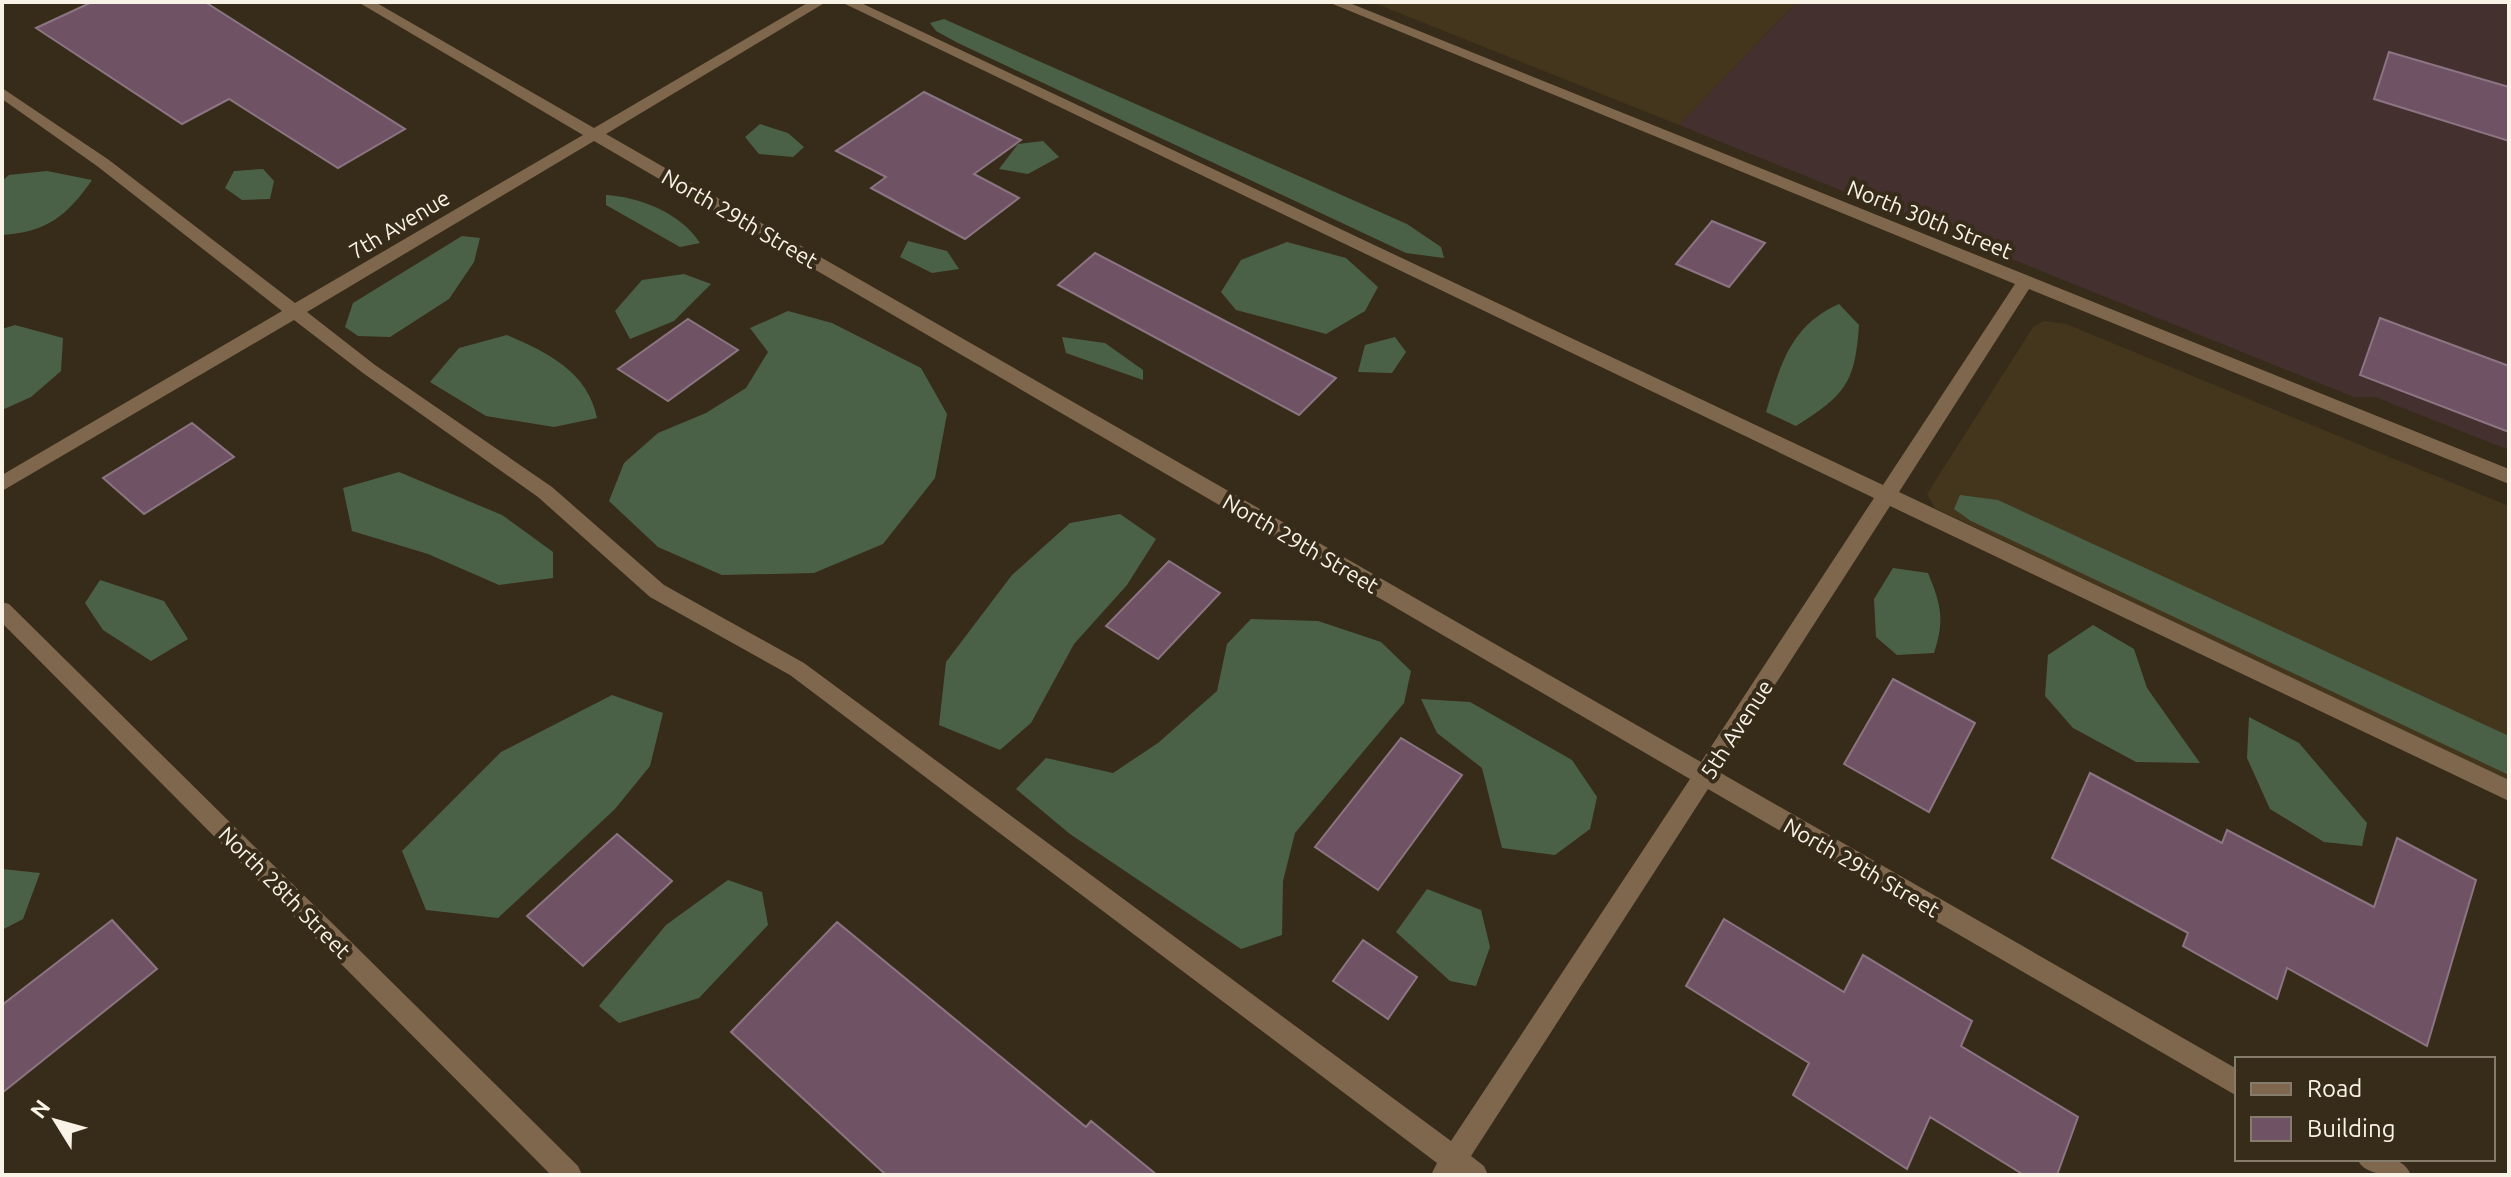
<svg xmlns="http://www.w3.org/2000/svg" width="2511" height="1177" viewBox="0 0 2511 1177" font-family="Ubuntu,sans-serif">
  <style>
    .built { fill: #44361c }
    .industrial { fill: #44302f }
    .forest { fill: #4b6147 }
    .building { fill: #705265; stroke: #8c7583; stroke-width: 2 }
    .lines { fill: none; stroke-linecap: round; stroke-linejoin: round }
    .minor { fill: #7f674d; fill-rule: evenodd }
    .labels { text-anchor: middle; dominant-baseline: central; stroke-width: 8; stroke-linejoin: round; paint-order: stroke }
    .street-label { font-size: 22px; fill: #f9f3e7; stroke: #372c19 }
  </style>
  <rect width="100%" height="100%" fill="#372c19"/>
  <path class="built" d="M1372 2H1797L1679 125Z
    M2044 321 2066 324 2509 506V782L1935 508 1927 494 2033 327Z"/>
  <path class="industrial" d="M1797 2H2509V450L2375 397H2354L1679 125Z"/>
  <path class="forest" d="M944 19 1407 224 1441 247 1444 258 1406 253 958 43 936 31 930 23Z
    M760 124 788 133 804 147 793 157 759 154 745 137Z
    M1043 141 1059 157 1028 174 999 169 1018 144Z
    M263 169 274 181 270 199 242 200 225 188 234 171Z
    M47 171 92 180C67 216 47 232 2 235V181L9 175Z
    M606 195C640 197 681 213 700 243L680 247 606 205Z
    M462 236 480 238 474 262 449 299 390 337 358 336 345 327 353 303Z
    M908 241 947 251 959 269 932 273 900 257Z
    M1287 242 1346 258 1378 287 1365 311 1326 334 1236 310 1221 292 1241 260Z
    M684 274 711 284 674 321 630 339 615 311 642 280Z
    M1839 304 1859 325C1855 384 1845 395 1796 426L1766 412C1781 364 1790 326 1839 304Z
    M788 311 832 323 921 368 947 414 935 478 883 544 814 573 722 575 658 547 609 501 624 463 658 433 706 413 746 388 768 352 750 328Z
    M15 325 63 338 61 371 31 397 2 410V329Z
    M507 335C547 352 588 372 597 418L554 427 486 416 430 382 459 348Z
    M1062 337 1105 343 1143 370V380L1066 353Z
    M1395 337 1406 352 1392 373 1358 372 1365 345Z
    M399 472 502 515 553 552V578L499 585 428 554 352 531 343 488Z
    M1960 495 1998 500 2509 736V775L1971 521 1954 509Z
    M1120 514 1156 539 1127 585 1074 644 1031 723 1000 750 939 725 946 662 1012 575 1070 523Z
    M1893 568 1928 573C1941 605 1945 619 1934 653L1897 655 1876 637 1874 599Z
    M100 580 164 601 188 639 151 661 103 630 85 603Z
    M1251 619 1318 621 1381 642 1411 671 1404 703 1295 833 1283 881 1282 935 1241 949 1070 834 1016 789 1046 758 1113 773 1158 743 1217 691 1227 644Z
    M2093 625 2134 649 2147 688 2200 763 2136 762 2073 728 2045 696 2048 655Z
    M612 695 663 713 650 766 615 809 498 918 426 910 402 851 501 752Z
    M1421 699 1470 702 1572 760 1597 797 1590 829 1555 855 1502 848 1482 768 1437 733Z
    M2249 717 2299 743 2367 823 2362 846 2324 842 2270 809 2247 758Z
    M2 869 40 873 23 919 2 930Z
    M728 880 762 892 768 925 699 998 619 1023 599 1006 666 925Z
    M1427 889 1481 910 1490 947 1476 986 1450 981 1396 932Z"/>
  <path class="building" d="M92 2H205L405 129 338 168 229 99 182 124 36 28Z
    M2389 52 2509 87V141L2374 99Z
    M924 92 1021 140 974 174 1019 198 965 239 871 188 886 177 836 151Z
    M1712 221 1765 243 1729 287 1676 264Z
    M1095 253 1227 322 1336 378 1299 415 1058 285Z
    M2380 318 2509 366V432L2360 375Z
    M688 319 738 350 668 401 618 369Z
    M192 423 234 457 144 514 103 478Z
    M1169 561 1220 593 1158 659 1106 626Z
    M1893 679 1975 723 1929 812 1844 764Z
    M1401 738 1462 775 1378 890 1315 847Z
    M2090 773 2222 843 2227 830 2374 907 2397 838 2476 880 2427 1046 2287 968 2277 999 2183 946 2188 933 2052 858Z
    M617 834 672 881 583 966 527 916Z
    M1724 919 1844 992 1863 955 1972 1021 1961 1046 2078 1117 2057 1175H2024L1930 1117 1907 1169 1793 1095 1809 1063 1686 986Z
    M112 920 157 969 2 1093V1005Z
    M837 922 1086 1127 1091 1121 1157 1175H886L731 1032Z
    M1363 940 1417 977 1388 1019 1333 981Z"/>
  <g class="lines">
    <path class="minor" d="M358 2H375L594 128 809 2H826L606 134 1701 762 1874 498 841 2H859L1883 485 2015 284 1328 2H1347L2509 469V484L2029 289 1899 492 2509 780V801L1890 506 1719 772 2237 1069V1096L1708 789 1471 1156 1484 1166 1488 1175H1431L1437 1163 790 675 650 597 538 497 363 373 294 320 2 491V475L282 311 97 166 2 99V88L109 160 295 303 583 135ZM594 141 1690 779 1451 1141 804 663 664 585 552 487 375 365 307 312Z
      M2 602 9 604 578 1166 582 1175H551L2 623Z
      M2357 1159C2377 1159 2402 1153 2411 1175 2391 1175 2366 1177 2357 1159Z"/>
  </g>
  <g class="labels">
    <g class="street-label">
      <text transform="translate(740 218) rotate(30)">North 29th Street</text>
      <text transform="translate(1930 219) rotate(22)">North 30th Street</text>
      <text transform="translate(399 224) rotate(-31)">7th Avenue</text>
      <text transform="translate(1301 543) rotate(30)">North 29th Street</text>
      <text transform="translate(1736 729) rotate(-57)">5th Avenue</text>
      <text transform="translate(1862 867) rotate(30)">North 29th Street</text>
      <text transform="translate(285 892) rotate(45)">North 28th Street</text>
    </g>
  </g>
  <rect width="2511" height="1177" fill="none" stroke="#f9f3e7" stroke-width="8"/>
  <rect x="2235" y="1057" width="260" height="104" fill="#372c19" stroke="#857c6b" stroke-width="2"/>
  <rect x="2251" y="1083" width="40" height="12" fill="#7f674d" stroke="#857c6b" stroke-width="2"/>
  <text x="2307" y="1097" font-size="24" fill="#f9f3e7">Road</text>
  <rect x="2251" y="1117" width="40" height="24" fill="#705265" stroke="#857c6b" stroke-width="2"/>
  <text x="2307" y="1137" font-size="24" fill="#f9f3e7">Building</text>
  <g transform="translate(56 1121) rotate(307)" stroke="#372c19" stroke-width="6" paint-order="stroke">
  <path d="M0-6L14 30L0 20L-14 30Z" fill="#f9f3e7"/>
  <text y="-12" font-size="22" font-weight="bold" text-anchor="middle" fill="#f9f3e7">N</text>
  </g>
</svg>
